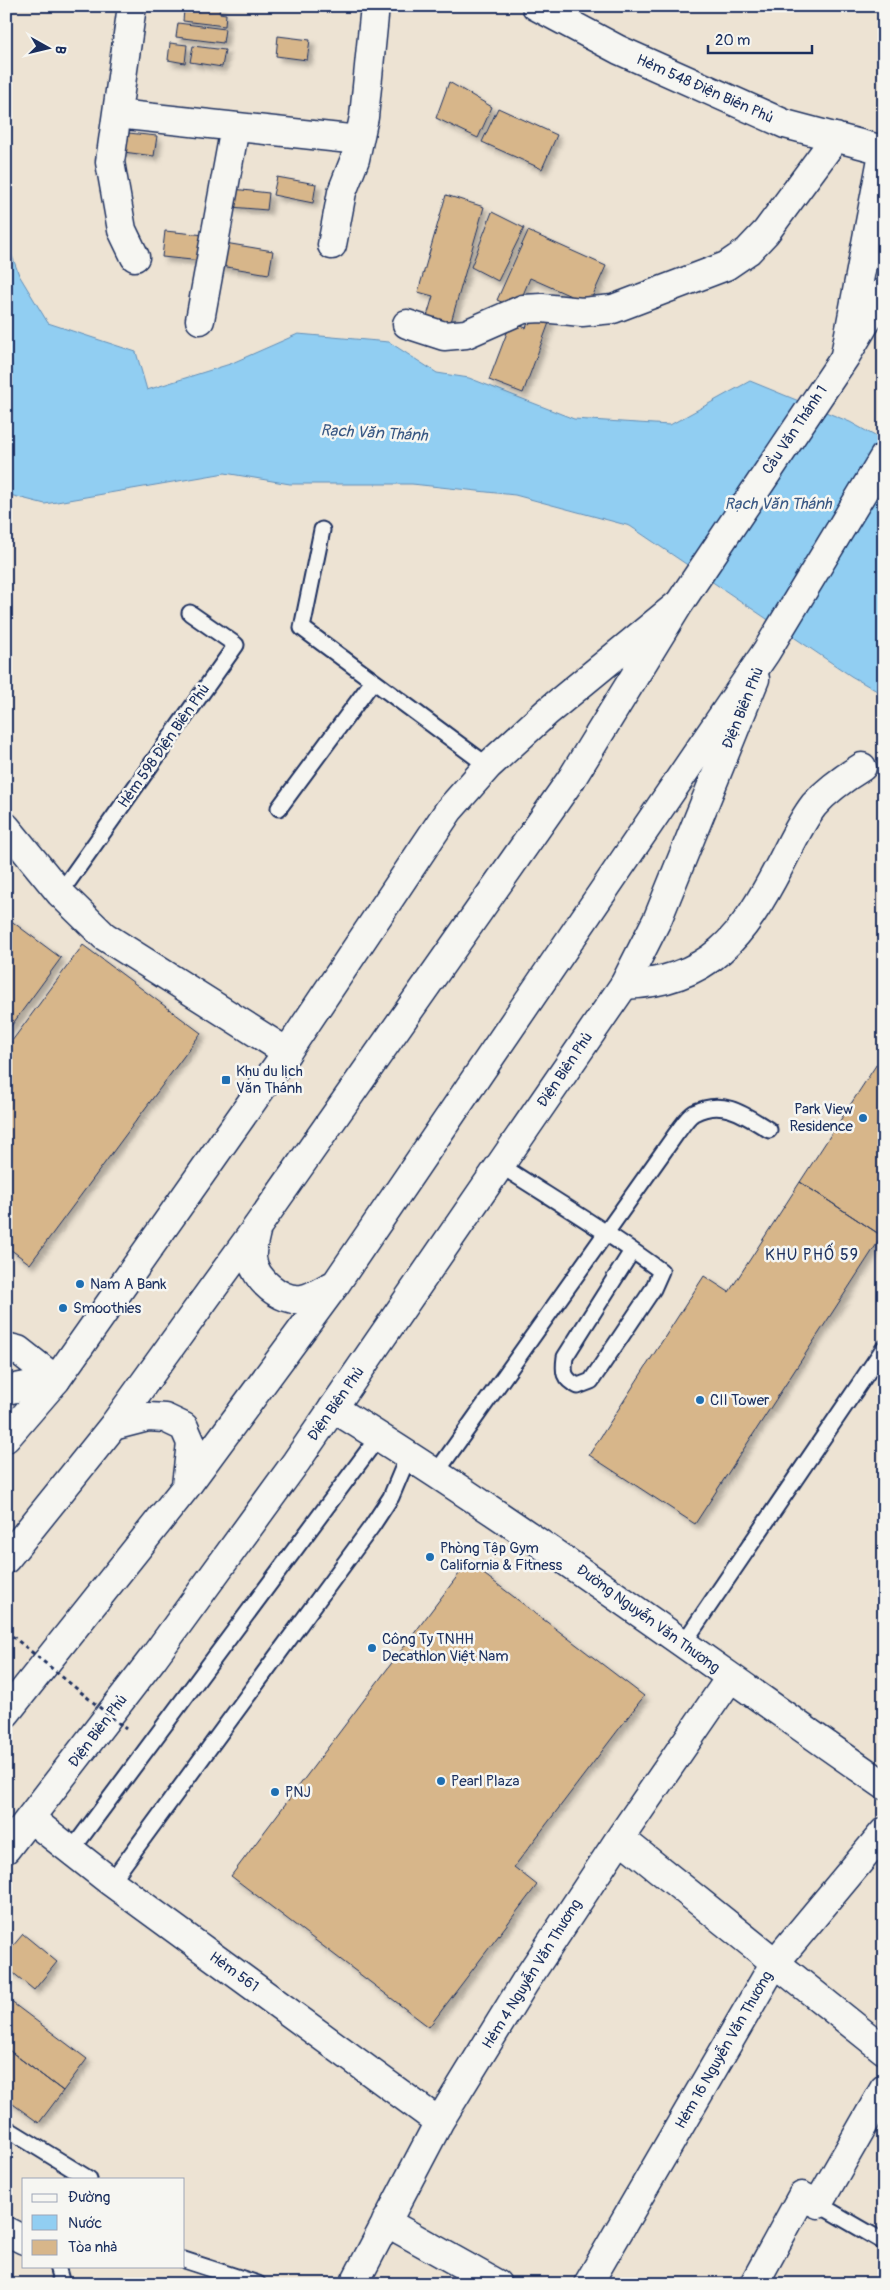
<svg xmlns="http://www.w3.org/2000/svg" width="890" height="2290" viewBox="0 0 890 2290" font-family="Pangolin,sans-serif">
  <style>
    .water { fill: #91cef2; stroke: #628eb7 }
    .building { fill: #d7b68a; stroke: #1b2f5e; filter: url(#shadow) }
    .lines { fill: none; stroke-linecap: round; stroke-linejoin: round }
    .lane-casing { stroke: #1b2f5e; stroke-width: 19 }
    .street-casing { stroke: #1b2f5e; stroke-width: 31 }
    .secondary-casing { stroke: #1b2f5e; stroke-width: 31 }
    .primary-casing { stroke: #1b2f5e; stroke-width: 31 }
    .highway-casing { stroke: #1b2f5e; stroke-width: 31 }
    .lane { stroke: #f6f6f2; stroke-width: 15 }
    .street { stroke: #f6f6f2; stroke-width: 28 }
    .secondary { stroke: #f6f6f2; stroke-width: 28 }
    .primary { stroke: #f6f6f2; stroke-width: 28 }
    .highway { stroke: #f6f6f2; stroke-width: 28 }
    .path-bridge { stroke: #1b2f5e; stroke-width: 3; stroke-dasharray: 4 4; stroke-linecap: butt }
    .poi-dot { fill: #1f6fb2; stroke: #f6f6f2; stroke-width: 2 }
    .labels { text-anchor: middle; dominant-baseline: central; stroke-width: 5; stroke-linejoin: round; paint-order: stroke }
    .street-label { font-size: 15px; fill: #1b2f5e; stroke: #f6f6f2 }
    .poi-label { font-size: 15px; fill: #1b2f5e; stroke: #f6f6f2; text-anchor: start }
    .water-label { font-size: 16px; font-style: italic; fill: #385783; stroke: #f6f6f2 }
    .neighbourhood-label { font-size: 16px; letter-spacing: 1px; fill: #1b2f5e; stroke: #f6f6f2 }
  </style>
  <defs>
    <filter id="shadow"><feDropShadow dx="4.5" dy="4.5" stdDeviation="2.5" flood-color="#0004"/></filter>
  </defs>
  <rect width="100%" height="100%" fill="#ede3d3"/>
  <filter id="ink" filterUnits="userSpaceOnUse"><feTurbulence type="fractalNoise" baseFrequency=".02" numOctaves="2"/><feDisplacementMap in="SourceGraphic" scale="10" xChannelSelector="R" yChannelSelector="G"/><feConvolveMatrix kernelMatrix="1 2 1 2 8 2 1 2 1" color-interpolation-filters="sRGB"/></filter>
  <g filter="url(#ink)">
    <path class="water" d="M6 239 19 275 48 323 136 352 147 390 230 364 298 334 389 342 437 373 469 378 574 419 670 425 750 381 850 422 884 441V695L851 676 630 526 515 495 412 484H290L225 473 45 504 6 494Z"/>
    <path class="building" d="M201 6H220L219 13 226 14 225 26 183 21 184 10 200 11Z
      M178 23 225 29 223 43 176 37Z
      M278 36 310 40 307 60 276 56Z
      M170 43 187 45 185 63 168 60Z
      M193 46 225 50 222 67 190 62Z
      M449 82 492 107 478 138 436 118Z
      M498 108 557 135 542 169 482 142Z
      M119 132 157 136 154 156 116 151Z
      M277 177 316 184 313 203 273 195Z
      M233 189 269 193 267 210 231 207Z
      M446 195 484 207 449 329 425 323 433 296 418 292Z
      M492 212 524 228 498 281 471 267Z
      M165 231 205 235 202 261 162 257Z
      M528 231 606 266 589 304 530 278 517 309 497 300Z
      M219 242 273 251 269 274 215 265Z
      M531 313 550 320 523 393 489 380 511 322 526 328Z
      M6 917 61 958 6 1033Z
      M83 945 201 1033 30 1264 6 1246V1049Z
      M884 1053V1233L882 1236 800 1182Z
      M800 1182 882 1236 695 1524 589 1455 704 1276 729 1292Z
      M468 1562 644 1696 514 1867 537 1885 429 2027 231 1876Z
      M23 1934 57 1962 34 1990 6 1967V1954Z
      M6 1998 87 2059 63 2091 6 2048Z
      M6 2048 63 2091 39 2123 6 2099Z"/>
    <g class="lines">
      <g class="lane-casing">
        <path id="lane" d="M322 530 302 628 488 766
          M279 808 373 681
          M60 893 236 645 190 613
          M500 1165C554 1200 610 1233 661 1271L653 1289 591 1381 578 1386C563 1379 563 1372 565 1357L632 1251
          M436 1473 676 1134C681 1128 687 1117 694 1113 723 1098 745 1115 769 1130
          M683 1644 884 1348
          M71 1851 379 1436
          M111 1882 372 1526 391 1497 409 1454
          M6 2128 89 2179
          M818 2204 884 2242
          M184 2260 258 2284
          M57 2266 62 2284"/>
      </g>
      <g class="street-casing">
        <path id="street" d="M132 6 110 162 122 230 135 257
          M536 6 619 50 785 124 883 150
          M117 114 359 140
          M332 245 342 192 355 159 364 117 375 6
          M200 320 235 127
          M407 324 444 336 466 334 523 309 542 308 582 312 613 309 726 266 748 251 766 232 836 137
          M6 827 60 893 104 936 287 1052
          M624 985C710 982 743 936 780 865 791 844 800 823 814 805 828 789 844 778 862 767
          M31 1819 111 1882 439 2122
          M620 1838 884 2050
          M386 2222 497 2284
          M6 2231 24 2240
          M354 2284 439 2122 525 1982 620 1838 730 1678
          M588 2284 774 1964 884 1832
          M754 2284 802 2196 818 2204 884 2089"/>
      </g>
      <g class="secondary-casing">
        <path id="secondary" d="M6 1347 18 1350 56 1380
          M6 1390 56 1380
          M333 1408C523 1525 701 1658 884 1785"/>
      </g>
      <g class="primary-casing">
        <path id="primary" d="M845 355 884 148
          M6 1438 56 1380 287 1052 449 810 488 766 547 712 676 606
          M6 1849 154 1657 296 1462 624 985 658 918 755 679"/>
      </g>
      <g class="highway-casing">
        <path id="highway" d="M257 1227C255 1237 251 1249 252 1258 254 1279 281 1302 302 1299 312 1298 324 1289 334 1285
          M113 1426 148 1417 165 1418 184 1427 191 1443 186 1485
          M6 1559 113 1426 257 1227 572 778 679 604 845 357 884 292
          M6 1713 186 1487 335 1285 766 652 884 457"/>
      </g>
      <use href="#lane" class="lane"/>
      <use href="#street" class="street"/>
      <use href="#secondary" class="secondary"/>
      <use href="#primary" class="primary"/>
      <use href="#highway" class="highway"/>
      <path class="path-bridge" d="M6 1631 126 1729"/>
    </g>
  </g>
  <g class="poi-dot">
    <rect x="221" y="1075" width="10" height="10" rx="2.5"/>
    <circle cx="863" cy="1118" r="5"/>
    <circle cx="80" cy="1284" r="5"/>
    <circle cx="63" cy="1308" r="5"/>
    <circle cx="700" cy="1400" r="5"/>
    <circle cx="430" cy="1557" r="5"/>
    <circle cx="372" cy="1648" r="5"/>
    <circle cx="441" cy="1781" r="5"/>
    <circle cx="275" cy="1792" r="5"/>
  </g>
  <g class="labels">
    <g class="street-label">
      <text transform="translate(705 89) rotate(24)">Hẻm 548 Điện Biên Phủ</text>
      <text transform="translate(795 430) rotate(-56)">Cầu Văn Thánh 1</text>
      <text transform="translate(743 708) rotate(-68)">Điện Biên Phủ</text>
      <text transform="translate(164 746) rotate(-55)">Hẻm 598 Điện Biên Phủ</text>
      <text transform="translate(565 1070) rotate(-56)">Điện Biên Phủ</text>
      <text transform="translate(336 1404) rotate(-55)">Điện Biên Phủ</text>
      <text transform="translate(648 1619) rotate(36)">Đường Nguyễn Văn Thương</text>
      <text transform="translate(98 1731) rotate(-53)">Điện Biên Phủ</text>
      <text transform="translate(234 1972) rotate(36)">Hẻm 561</text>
      <text transform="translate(532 1974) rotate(-58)">Hẻm 4 Nguyễn Văn Thương</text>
      <text transform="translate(724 2050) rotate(-60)">Hẻm 16 Nguyễn Văn Thương</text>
    </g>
    <g class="poi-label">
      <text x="236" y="1071">Khu du lịch<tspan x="236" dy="17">Văn Thánh</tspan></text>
      <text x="853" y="1109" text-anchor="end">Park View<tspan x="853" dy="17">Residence</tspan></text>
      <text x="90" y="1284">Nam A Bank</text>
      <text x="73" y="1308">Smoothies</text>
      <text x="710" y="1400">CII Tower</text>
      <text x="440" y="1548">Phòng Tập Gym<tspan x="440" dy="17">California &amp; Fitness</tspan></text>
      <text x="382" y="1639">Công Ty TNHH<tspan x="382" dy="17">Decathlon Việt Nam</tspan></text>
      <text x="451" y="1781">Pearl Plaza</text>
      <text x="285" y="1792">PNJ</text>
    </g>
    <g class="water-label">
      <text transform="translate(374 433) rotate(3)">Rạch Văn Thánh</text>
      <text x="778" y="504">Rạch Văn Thánh</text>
    </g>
    <g class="neighbourhood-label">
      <text x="812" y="1255">KHU PHỐ 59</text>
    </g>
  </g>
  <rect width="890" height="2290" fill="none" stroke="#f6f6f2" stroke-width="25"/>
  <rect x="12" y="12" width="865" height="2265" fill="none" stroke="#1b2f5e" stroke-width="2" filter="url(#ink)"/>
  <rect x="22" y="2178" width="162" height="90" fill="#f6f6f2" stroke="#9ea6b7"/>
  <rect x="32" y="2194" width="25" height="8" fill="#f6f6f2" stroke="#9ea6b7"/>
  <text x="68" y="2202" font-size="15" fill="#1b2f5e">Đường</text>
  <rect x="32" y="2215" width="25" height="15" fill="#91cef2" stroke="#9ea6b7"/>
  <text x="68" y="2228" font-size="15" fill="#1b2f5e">Nước</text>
  <rect x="32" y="2240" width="25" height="15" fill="#d7b68a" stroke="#9ea6b7"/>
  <text x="68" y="2252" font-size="15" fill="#1b2f5e">Tòa nhà</text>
  <g transform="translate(48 48) rotate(98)" stroke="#f6f6f2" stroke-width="4" paint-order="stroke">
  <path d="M0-4L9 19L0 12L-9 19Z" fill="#1b2f5e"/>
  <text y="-8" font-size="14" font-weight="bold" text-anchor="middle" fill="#1b2f5e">B</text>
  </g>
  <path d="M708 45v8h104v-8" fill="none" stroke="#1b2f5e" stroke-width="2.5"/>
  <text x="715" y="45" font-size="15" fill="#1b2f5e" stroke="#f6f6f2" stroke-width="4" paint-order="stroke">20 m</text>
</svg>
